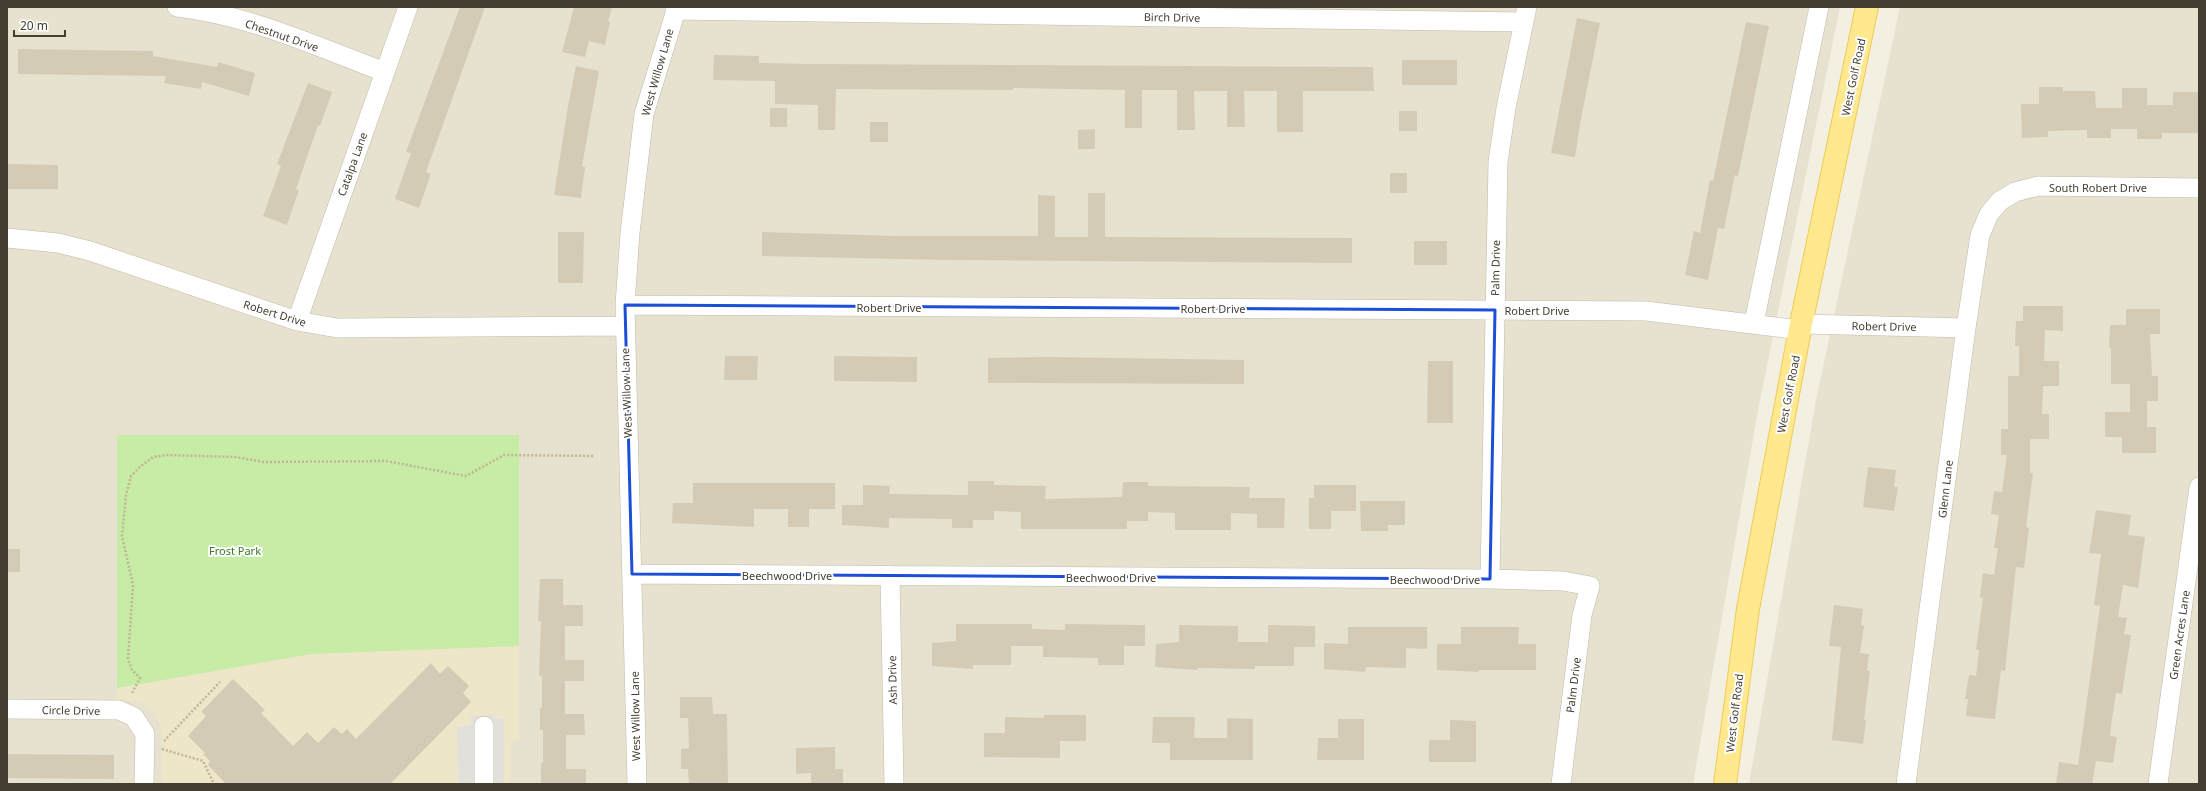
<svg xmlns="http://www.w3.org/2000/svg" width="2206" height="791" viewBox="0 0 2206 791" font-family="'Noto Sans',sans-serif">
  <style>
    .residential { fill: #e7e1cf }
    .education { fill: #ede6c9 }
    .green { fill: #c6eca5 }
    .parking { fill: #e2e0db }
    .building { fill: #d4cbb6 }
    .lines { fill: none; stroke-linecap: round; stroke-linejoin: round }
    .minor-casing { stroke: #c1baa6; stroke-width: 20 }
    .major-casing { stroke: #eecc54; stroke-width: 24 }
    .path { stroke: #c2b593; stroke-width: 2.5; stroke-dasharray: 2 2; stroke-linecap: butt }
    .minor { stroke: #fff; stroke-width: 19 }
    .major { stroke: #ffe88e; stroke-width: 22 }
    .marked { fill: none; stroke: #1d4ed8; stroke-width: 3; stroke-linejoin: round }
    .labels { text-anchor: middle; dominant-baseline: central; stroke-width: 4; stroke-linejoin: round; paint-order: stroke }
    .street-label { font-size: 11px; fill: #443e32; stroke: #fff }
    .park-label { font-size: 11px; fill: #3b7a21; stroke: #fff }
  </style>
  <rect width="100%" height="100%" fill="#f3efe1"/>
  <path class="residential" d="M7 7H1840L1758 410 1693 784H7Z
    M1900 7H2199V784H1749L1816 400Z"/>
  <path class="education" d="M519 646V740L511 741V784H162V730L155 712 141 702 118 700 117 688 311 654Z"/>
  <path class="green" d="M117 435H519V646L311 654 117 688Z"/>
  <path class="parking" d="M493 715V718L504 719V784H458L457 727 471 725V716Z"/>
  <path class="building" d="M460 7H485L426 172 431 174 419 208 395 199 411 153 406 152Z
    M574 7H612L608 21 610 22 605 45 589 41 585 57 562 52Z
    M1577 18 1600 23 1580 124 1575 157 1551 153Z
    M1746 22 1769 26 1738 176 1735 175 1724 229 1718 228 1708 280 1685 275 1694 231 1700 233 1710 180 1713 181Z
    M18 49 153 51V56L217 67 218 62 255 73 249 96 202 82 201 89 164 83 166 76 18 74Z
    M714 55 759 56V63L809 64 1373 67 1374 91H1303V132H1277V91H1244L1245 127H1227V91H1194L1195 130H1177V90H1142V128H1125V90L1013 88V90L836 89 835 130H818V105L775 104V81L713 80Z
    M1402 60H1457V85H1402Z
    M576 66 599 71 582 166 585 167 581 198 554 195 568 106Z
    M308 83 332 92 320 126 318 125 296 189 299 190 287 225 263 216 281 166 277 164Z
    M2039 87H2063V91H2095L2096 108H2122V88H2147V105H2173V92H2198L2199 133H2162V139H2137V129H2111V138H2087V130L2048 131V137L2022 138 2021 104H2039Z
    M770 108H787V127H770Z
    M1399 111H1417V131H1399Z
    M870 122H888V142H870Z
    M1095 129V149H1078V130Z
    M7 164 58 165V189H7Z
    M1390 173H1407V193H1390Z
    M1088 193H1105V237L1352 238V263L947 260 762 256V232L898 236H1038V195L1055 196V237H1088Z
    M558 232H584L583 283H558Z
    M1414 241H1447V265H1414Z
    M2023 306H2063V331L2045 330 2044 361H2059V386H2043L2042 414H2049V439H2030V473H2033L2026 527 2029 528 2024 568 2016 567 2005 671 2001 670 1995 719 1966 716 1968 699H1965L1969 675 1976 676 1979 650H1976L1983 598 1980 597 1983 573 1994 575 1998 548H1994L1999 515 1991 514 1994 491 2002 492 2007 455H2001V429H2008V376H2019V346H2015L2016 321H2023Z
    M2126 309H2160V334H2150L2152 376H2158V401H2147V427H2156V453H2122V437H2105V412H2130V384H2111V348H2109L2110 325H2126Z
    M725 356H758L757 380H724Z
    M834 356 917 357V382L834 381Z
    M1050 357 1244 360V384L988 383V358Z
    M1428 361H1453V423H1427Z
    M1868 467 1896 470 1894 487H1898L1894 511 1863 507Z
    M968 481H994V485L1046 486 1045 499 1122 497 1123 482H1148V486L1250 487 1249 498H1285L1284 528H1257V514L1231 513V530H1175V513L1148 512V521H1127V529H1021V512L994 511V520H973V528H952V519L889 518V528L842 525V505H863V485L890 486 889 494 968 495Z
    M693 483H835V509H809V527H788V509H754V527L672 523 673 503H693Z
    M1314 485H1356V511H1331V529H1309V498H1314Z
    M1360 501H1405V525H1388V531H1361Z
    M2096 510 2131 515 2128 535 2145 537 2138 588 2123 585 2118 617 2127 618 2124 634 2131 635 2122 694 2116 693 2112 719 2110 736 2117 737 2113 763 2096 761 2092 784H2056L2059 762 2078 765 2100 606 2094 605 2101 554 2089 553Z
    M7 549H20V572H7Z
    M540 579H563V605H583V626H565V660H584V681H565V714H584L585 735H566V769H586V784H541V763H543V730H540V708H542V676H539L541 621H538Z
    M1834 605 1863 609 1861 625 1864 626 1860 653 1869 654 1867 671H1870L1864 720H1866L1863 744 1832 740 1841 647 1829 646Z
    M956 624H1032V629L1065 630V624L1145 625V646H1124V665H1098V658L1043 657V646H1011V665H973V669L932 666V643L956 641Z
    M1179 625 1238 626V642H1268V625L1315 626V647H1294V666H1255V669L1197 668V670L1155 667 1156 644 1179 642Z
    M1348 627H1427V649L1406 648V668L1366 667 1365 672 1324 669V643L1348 644Z
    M1461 627H1519L1518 644H1536V670H1479L1478 672 1437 670V644H1461Z
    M431 663 440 674 448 666 469 686 463 693 471 702 390 784H226L208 765 210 761 203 754 205 753 188 736 206 716 201 712 233 679 265 710 261 713 293 746 307 732 318 743 334 727 342 734 347 729 356 739Z
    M680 697H712L713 714H727L728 784H689L688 769H681V749L689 748 688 718H680Z
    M1044 715H1086V741H1060V758L984 757V733H1005V717L1044 718Z
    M1153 717H1195L1194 738H1227V718L1253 719V760H1170V743H1152Z
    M1338 719H1364V760H1317L1318 738H1338Z
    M1450 720 1476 721V762H1429V740H1450Z
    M835 747V769H843V784H811V773L796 774V748Z
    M7 754 114 755V779L7 778Z"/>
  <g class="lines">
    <g class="minor-casing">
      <path id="minor" d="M177 7C249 15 318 47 385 72
        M675 10 1524 22
        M7 238 58 243 90 251 297 321 337 328 624 326
        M625 305 1646 311 1800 330
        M297 321 408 7
        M1754 323 1819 7
        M1801 324 1966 328
        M632 574 1490 579 1563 581 1590 586 1582 615 1561 784
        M890 575 894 784
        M1490 579 1498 162 1506 108 1527 7
        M7 709 119 710 134 717 145 734 144 784
        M484 726V784
        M637 784 625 305 630 233 644 114 677 7
        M1906 784 1966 328 1980 235 1989 214 2000 201 2015 192 2038 186 2199 188
        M2158 784 2199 487"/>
    </g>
    <g class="major-casing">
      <path id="major" d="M1725 784 1748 609 1801 324 1867 7"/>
    </g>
    <path class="path" d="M132 693 140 678 132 670 128 659 133 585 122 536 126 495 131 476 141 466 153 457 167 455 235 457 264 462 386 461 466 476 504 455 595 456
      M164 741 220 682
      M162 749 203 761 214 784"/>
    <use href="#minor" class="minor"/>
    <use href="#major" class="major"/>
  </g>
  <path class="marked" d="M625 305 1495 310 1490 579 632 574Z"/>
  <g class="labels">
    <g class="street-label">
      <text transform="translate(1172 17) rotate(1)">Birch Drive</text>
      <text transform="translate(282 35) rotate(19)">Chestnut Drive</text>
      <text transform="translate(657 72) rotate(-74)">West Willow Lane</text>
      <text transform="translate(1853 77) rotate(-78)">West Golf Road</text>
      <text transform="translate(352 164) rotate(-70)">Catalpa Lane</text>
      <text x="2098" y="187">South Robert Drive</text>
      <text transform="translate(1495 268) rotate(-89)">Palm Drive</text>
      <text x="889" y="307">Robert Drive</text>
      <text x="1213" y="308">Robert Drive</text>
      <text x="1537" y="310">Robert Drive</text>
      <text transform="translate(275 313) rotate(17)">Robert Drive</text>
      <text transform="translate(1884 326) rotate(1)">Robert Drive</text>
      <text transform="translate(626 393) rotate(-92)">West Willow Lane</text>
      <text transform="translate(1788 394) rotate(-79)">West Golf Road</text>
      <text transform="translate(1945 489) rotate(-83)">Glenn Lane</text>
      <text x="787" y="575">Beechwood Drive</text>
      <text x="1111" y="577">Beechwood Drive</text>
      <text x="1435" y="579">Beechwood Drive</text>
      <text transform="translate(2179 635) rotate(-82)">Green Acres Lane</text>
      <text transform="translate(892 680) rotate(-91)">Ash Drive</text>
      <text transform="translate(1573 685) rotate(-83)">Palm Drive</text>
      <text transform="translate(71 710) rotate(1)">Circle Drive</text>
      <text transform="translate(1734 713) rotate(-83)">West Golf Road</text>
      <text transform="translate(635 716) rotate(-91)">West Willow Lane</text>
    </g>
    <g class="park-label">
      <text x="235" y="550">Frost Park</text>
    </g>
  </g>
  <rect width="2206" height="791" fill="none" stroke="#443e32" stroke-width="16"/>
  <path d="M14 30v6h51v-6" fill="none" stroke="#443e32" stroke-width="2"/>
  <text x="20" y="30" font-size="12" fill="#443e32" stroke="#ffffff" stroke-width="3" paint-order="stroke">20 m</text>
</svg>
